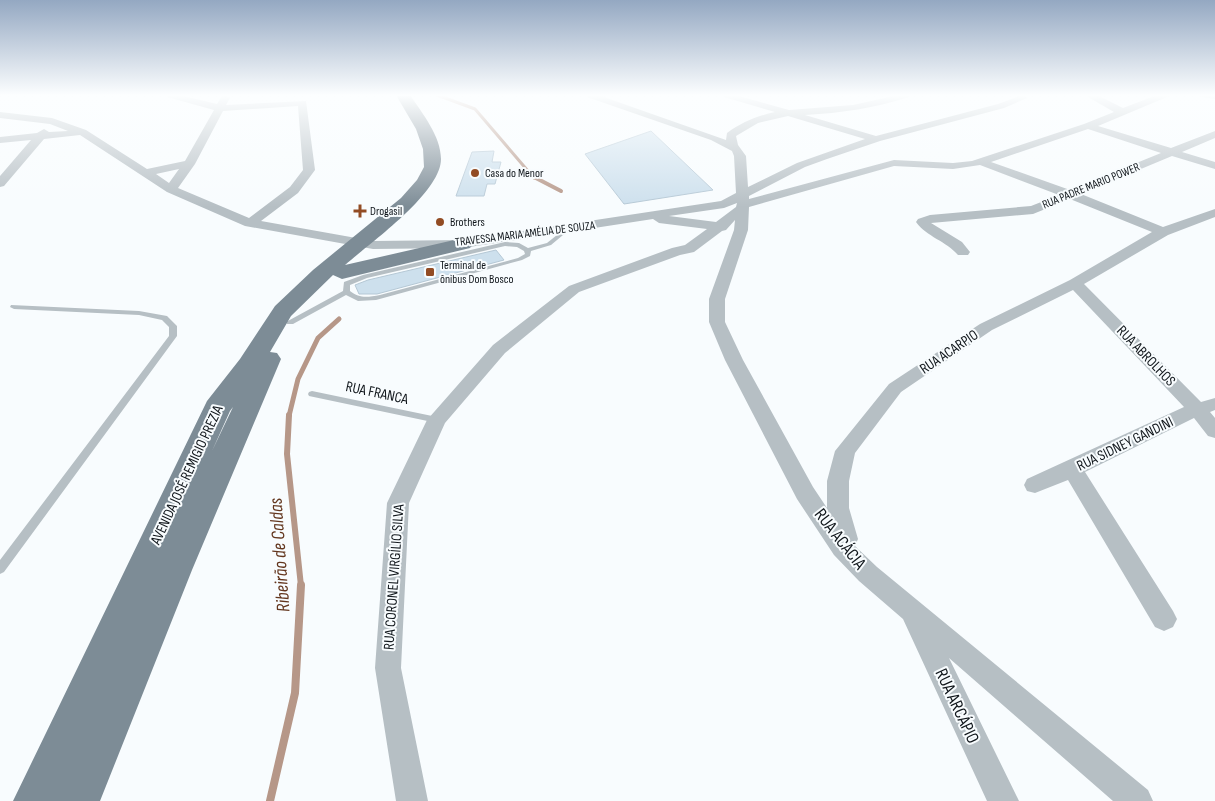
<svg xmlns="http://www.w3.org/2000/svg" width="1215" height="801" viewBox="0 0 1215 801" font-family="'Sofia Sans Condensed',sans-serif">
  <style>
    .lines { fill: none; stroke-linecap: round; stroke-linejoin: round }
    .stream-far4 { stroke: #b69788; stroke-width: 3 }
    .stream-far3 { stroke: #b69788; stroke-width: 4 }
    .stream-far2 { stroke: #b69788; stroke-width: 5 }
    .stream-far1 { stroke: #b69788; stroke-width: 6 }
    .stream { stroke: #b69788; stroke-width: 8 }
    .building { fill: #cde0ed; stroke: #b5c8d5 }
    .service { fill: #b6bfc4; fill-rule: evenodd }
    .minor { fill: #b6bfc4; fill-rule: evenodd }
    .primary { fill: #7d8c96; fill-rule: evenodd }
    .poi-dot { fill: #924c24; stroke: #f8fcfe; stroke-width: 2 }
    .labels { text-anchor: middle; dominant-baseline: central; stroke-width: 4; stroke-linejoin: round; paint-order: stroke }
    .far-poi-label { font-size: 12px; fill: #10161b; stroke: #f8fcfe; text-anchor: start }
    .far-street-label { font-size: 12px; fill: #10161b; stroke: #f8fcfe }
    .street-label { font-size: 15px; fill: #10161b; stroke: #f8fcfe }
    .near-street-label { font-size: 18px; fill: #10161b; stroke: #f8fcfe }
    .near-water-label { font-size: 19px; font-style: italic; fill: #63361e; stroke: #f8fcfe }
  </style>
  <rect width="100%" height="100%" fill="#f8fcfe"/>
  <g class="lines">
    <path class="stream-far4" d="M437 95 475 109 534 178"/>
    <path class="stream-far3" d="M532 176 561 191"/>
    <path class="stream-far2" d="M289 416 298 379 318 338 339 319"/>
    <path class="stream-far1" d="M289 415 287 454 301 586"/>
    <path class="stream" d="M270 801 295 693 301 585"/>
  </g>
  <path class="building" d="M651 131 713 190 624 204 585 154Z
    M494 151 492 162H501L495 184H487L484 196H456L472 152Z
    M496 250 504 260 377 294H359L355 285 368 280Z"/>
  <g class="lines">
    <path class="service" d="M567 227 569 228V230L551 245 531 251 530 256 522 260 376 300 358 301 346 295 293 324H287L286 322 343 291 344 282 363 275 505 242 519 243 528 248 547 243ZM505 246 517 247 524 251 525 254 518 258 380 295C368 297 360 299 350 291V285L367 278Z
      M11 305 139 311 167 316 177 326V336L4 572 0 574V560L169 336V327L162 320 139 315 14 309 10 307Z
      M312 391 437 417 442 420 437 423 309 396 308 394 309 392Z"/>
    <path class="minor" d="M166 95H179L217 104 222 96 225 95 230 98 226 105 306 101 315 170 298 193 261 221 373 241 463 240 721 201 736 193 734 156 732 151 711 140 587 97 586 95H598L726 140 727 133C742 122 757 116 775 112L724 97 723 95H735L789 110 853 105 898 95H910L909 97C875 108 841 113 805 115L876 136 998 104 1017 97 1016 95H1024L1027 98 1004 108 880 141 827 159 805 167 749 196V199L894 160 953 163 972 161 1084 124 1114 112 1088 97 1087 95H1097L1123 108 1157 95H1168L1167 97 1098 126 1171 148 1215 131V138L1182 152 1215 162V169L1172 156 1081 194 1163 227 1215 209V217L1168 235 1084 284 1201 402 1215 398V410L1210 412 1215 418V438L1208 436 1194 418 1085 472 1173 611 1177 619 1173 627 1164 631 1155 627 1068 480 1035 493 1027 491 1024 485 1027 479 1184 407 1073 290 992 330 901 392 855 453 849 481V508L858 539 855 546 877 567 1148 790 1153 801H1113L949 658 1019 801H987L903 619 859 581 834 555 797 499 725 360 709 322V299L734 230 735 220 726 230 722 231 694 252 680 255 579 292 505 353 445 423 409 503 401 668 428 801H396L375 668 387 503 427 420 493 345 569 286 672 248 685 245 707 229 659 223 653 219 463 248 373 249 245 226 167 192 80 135 44 139 4 186 0 187V176L31 140 0 143V137L37 133 44 129 49 132 68 131 50 124 0 118V112L52 118 86 130 147 169 185 161 214 110 167 97ZM298 106 303 170 290 187 249 218 178 188 195 164 223 111ZM788 116 865 139 797 163 748 187 746 156 738 145 736 136 758 123ZM1088 129 1161 153 1070 190 991 162ZM980 165 1059 195 1031 206 930 215 918 219 916 222C927 237 946 241 958 255H968L970 252 962 242 931 223 1033 214 1070 199 1152 232 1070 280 980 324 889 384 835 451 827 481V508L813 487 743 360 725 322V299L748 230 749 207 894 166 953 169ZM179 169 169 183 156 174ZM737 203 736 207 716 222 669 216 724 208Z
      M1200 95H1215V99L1202 97Z"/>
    <path class="primary" d="M396 95H410C422 113 441 136 441 159 441 193 370 243 345 265L463 238 470 240 473 244 470 248 342 279 333 275 291 316 270 352 277 353 281 359 192 570 100 801H13L207 401 240 359 275 306 313 270 401 198 417 180 424 167 423 149 416 129ZM233 407 212 451 230 411Z"/>
  </g>
  <linearGradient id="sky" x2="0" y2="1"><stop stop-color="#94a8c2"/><stop offset="0.46" stop-color="#fcfeff"/><stop offset="1" stop-color="#fcfeff" stop-opacity="0"/></linearGradient>
  <rect width="1215" height="207" fill="url(#sky)"/>
  <g class="poi-dot">
    <circle cx="475" cy="173" r="5"/>
    <path d="M357.5 203.5h5v5h5v5h-5v5h-5v-5h-5v-5h5z"/>
    <circle cx="440" cy="222" r="5"/>
    <rect x="425" y="267" width="10" height="10" rx="2.5"/>
  </g>
  <g class="labels">
    <g class="far-poi-label">
      <text x="485" y="173">Casa do Menor</text>
      <text x="370" y="211">Drogasil</text>
      <text x="450" y="222">Brothers</text>
      <text x="440" y="265">Terminal de<tspan x="440" dy="14">ônibus Dom Bosco</tspan></text>
    </g>
    <g class="far-street-label">
      <text transform="translate(1091 186) rotate(-22)">RUA PADRE MARIO POWER</text>
      <text transform="translate(525 234) rotate(-7)">TRAVESSA MARIA AMÉLIA DE SOUZA</text>
    </g>
    <g class="street-label">
      <text transform="translate(949 352) rotate(-34)">RUA ACARPIO</text>
      <text transform="translate(1146 356) rotate(46)">RUA ABROLHOS</text>
      <text transform="translate(377 393) rotate(12)">RUA FRANCA</text>
      <text transform="translate(1125 444) rotate(-26)">RUA SIDNEY GANDINI</text>
      <text transform="translate(187 475) rotate(-65)">AVENIDA JOSÉ REMIGIO PREZIA</text>
      <text transform="translate(394 577) rotate(-86)">RUA CORONEL VIRGÍLIO SILVA</text>
    </g>
    <g class="near-street-label">
      <text transform="translate(840 539) rotate(52)">RUA ACÁCIA</text>
      <text transform="translate(957 706) rotate(65)">RUA ARCÁPIO</text>
    </g>
    <g class="near-water-label">
      <text transform="translate(280 555) rotate(-94)">Ribeirão de Caldas</text>
    </g>
  </g>
</svg>
